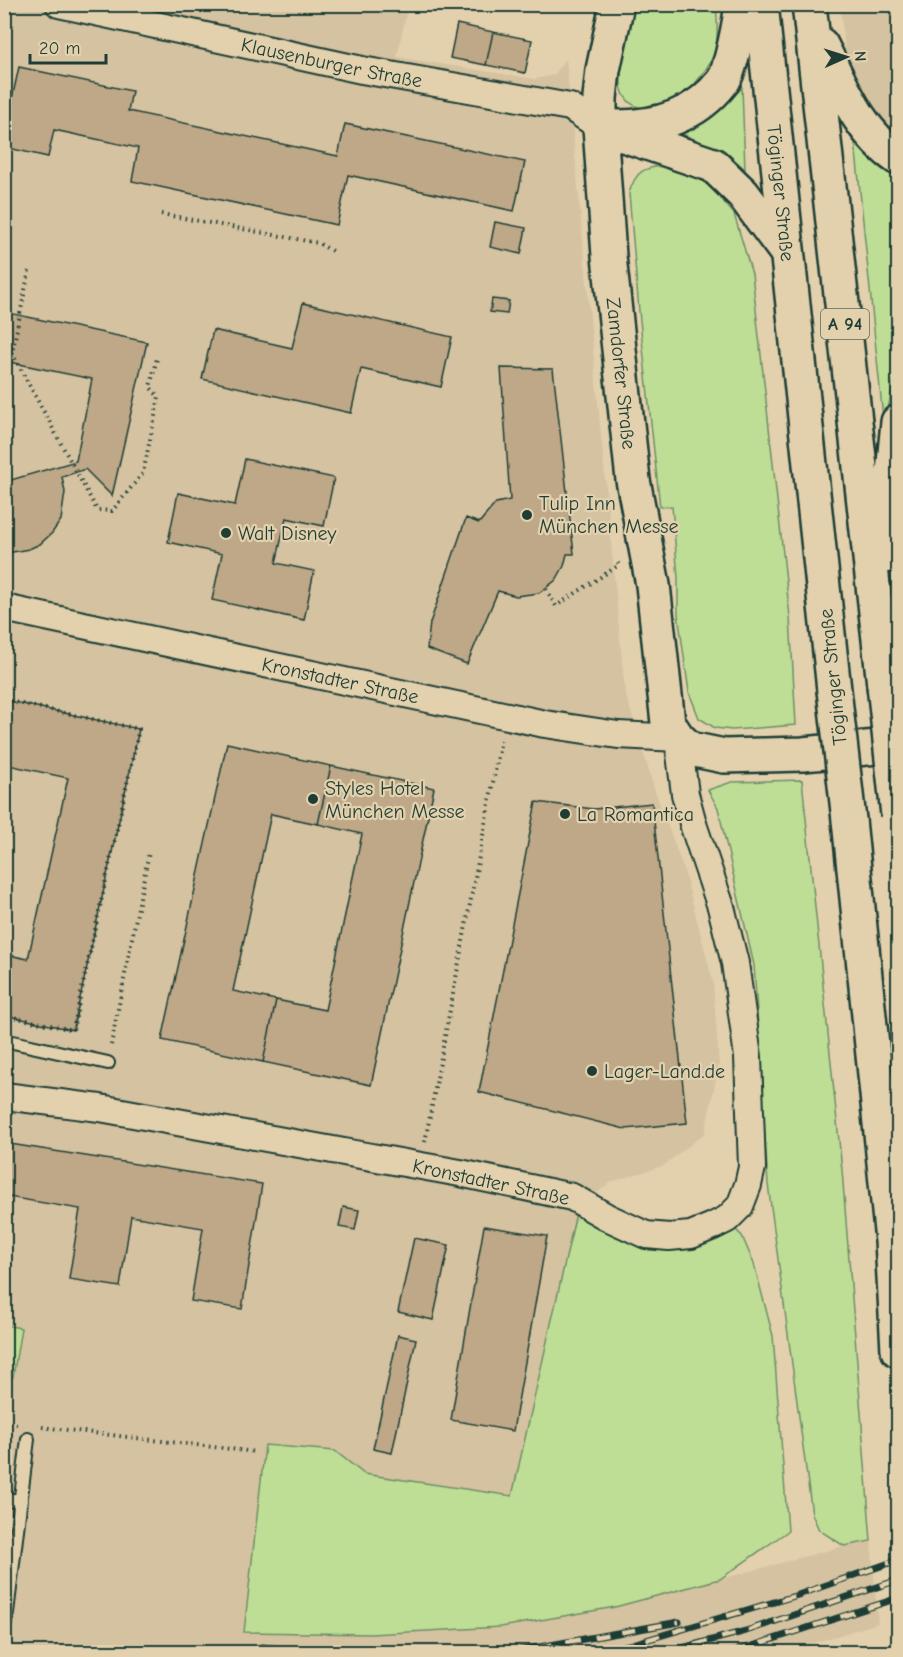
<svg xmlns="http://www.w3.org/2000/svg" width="903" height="1657" viewBox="0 0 903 1657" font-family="'Comic Neue',sans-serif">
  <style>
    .built { fill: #d4c2a1 }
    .green { fill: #bede96; stroke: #6e8e65; stroke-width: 1.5 }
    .building { fill: #bea888; stroke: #1f3d34; stroke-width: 1.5 }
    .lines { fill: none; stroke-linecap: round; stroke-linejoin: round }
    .lane-casing { stroke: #1f3d34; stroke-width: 16 }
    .street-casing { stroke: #1f3d34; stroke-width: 30 }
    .secondary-casing { stroke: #1f3d34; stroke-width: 38 }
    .highway-casing { stroke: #1f3d34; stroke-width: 38 }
    .path { stroke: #1f3d34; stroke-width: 4; stroke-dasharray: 1.5 4.5; stroke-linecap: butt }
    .lane { stroke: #e3d1ae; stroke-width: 12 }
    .street { stroke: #e3d1ae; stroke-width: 26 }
    .secondary { stroke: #e3d1ae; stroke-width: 33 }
    .highway { stroke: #e3d1ae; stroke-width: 33 }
    .rail-casing { stroke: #1f3d34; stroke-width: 7 }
    .rail { stroke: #e3d1ae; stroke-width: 4.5; stroke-dasharray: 14; stroke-linecap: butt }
    .highway-bridge-casing { stroke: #1f3d34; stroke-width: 38; stroke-linecap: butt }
    .highway-bridge { stroke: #e3d1ae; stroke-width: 33 }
    .poi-dot { fill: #1f3d34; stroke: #e3d1ae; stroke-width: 2 }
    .labels { text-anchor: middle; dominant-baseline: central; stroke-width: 4.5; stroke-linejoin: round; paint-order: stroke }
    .shield { fill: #e3d1ae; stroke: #5a6959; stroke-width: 1.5 }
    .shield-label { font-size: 18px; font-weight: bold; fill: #1f3d34 }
    .street-label { font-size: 20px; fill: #1f3d34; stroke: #e3d1ae }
    .poi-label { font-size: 20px; fill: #1f3d34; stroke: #e3d1ae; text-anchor: start }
  </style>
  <rect width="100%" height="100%" fill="#e3d1ae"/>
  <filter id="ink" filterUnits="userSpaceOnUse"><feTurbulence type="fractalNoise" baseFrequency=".0167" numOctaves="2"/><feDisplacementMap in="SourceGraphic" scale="12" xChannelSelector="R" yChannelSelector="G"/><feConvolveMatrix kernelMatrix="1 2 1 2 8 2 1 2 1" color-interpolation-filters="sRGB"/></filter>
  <g filter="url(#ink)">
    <path class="built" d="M5 5H408L397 57 535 79 554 75 566 59 625 692 654 788 684 870 713 982 719 1064 705 1133 663 1166 611 1182 577 1209 512 1496 364 1474 335 1451 245 1632 371 1634 615 1607 844 1546 871 1541 878 1623 785 1652H5Z
      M840 5H898V177L872 156 854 132Z"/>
    <path class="green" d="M634 5H716C717 16 718 39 715 50 712 64 692 90 680 98 662 111 631 116 622 90 617 74 630 24 634 5Z
      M742 88 745 169 729 155 680 133C705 123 723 107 742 88Z
      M854 132 872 156 898 177V360L884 428Z
      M669 165 688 170 713 189 734 214 752 274 790 617 796 725 732 730 715 728 699 718 689 692 678 614V578L672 506 660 507 639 311 629 193C637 168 645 168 669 165Z
      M802 780 842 1170 871 1541 844 1546 819 1530 812 1514 768 1184 754 965 718 808 708 790 732 782Z
      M577 1209 603 1224 731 1225 742 1236 754 1264 773 1336 788 1531 720 1579 615 1607 501 1627 371 1634 244 1632 265 1445 335 1451 364 1474 512 1496Z
      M5 1325 21 1328 13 1377 5 1376Z"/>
    <path class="building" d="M457 24 493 32 486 65 450 58Z
      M493 32 532 40 525 73 486 65Z
      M19 67 132 91 128 111 338 156 345 124 525 162 514 211 348 175 337 225 132 181 138 148 54 130 48 157 4 147V135Z
      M495 222 526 228 521 254 490 247Z
      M492 299 509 301 507 314 490 312Z
      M303 303 452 337 441 387 361 369 351 413 202 379 213 330 292 348Z
      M4 312 147 342 112 496 85 469 62 477 65 492 61 520 52 533 40 544 29 549 7 553H4V482L76 461 92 379 9 362 4 383Z
      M501 368 553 369 574 554H567L564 566 556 580 539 593 516 596 498 591 467 664 427 649 430 623 466 518 479 523 496 503 510 500Z
      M245 459 334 478 324 526 286 518 276 563 314 571 304 620 212 600 222 554 168 542 178 493 235 505Z
      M4 700 139 729 73 1030 4 1015V954L28 959 68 778 4 764Z
      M227 743 331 766 318 824 271 814 233 991 276 1000 263 1062 162 1040Z
      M331 766 434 788 371 1085 263 1062 276 1000 325 1010 362 834 318 824Z
      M536 802 594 809 652 803 687 1123 625 1129 479 1092Z
      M4 1143 262 1184 242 1309 191 1301 203 1228 131 1216 120 1287 69 1279 80 1209 9 1197 4 1228Z
      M343 1207 359 1210 355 1230 339 1227Z
      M484 1226 547 1236 513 1431 451 1420Z
      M414 1238 449 1245 433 1320 398 1312Z
      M398 1335 416 1339 392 1453 373 1449Z"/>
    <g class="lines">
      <g class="lane-casing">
        <path id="lane" d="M4 1040 108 1063
          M4 1499 21 1501
          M6 1621 28 1439"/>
      </g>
      <g class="street-casing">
        <g id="street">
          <path id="s1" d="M59 4 362 70 570 107 600 127"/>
          <path id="s2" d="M4 608 545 724 618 735 678 738 685 794 694 827 721 907 735 963 748 1057 752 1167 748 1185 740 1206 727 1219 713 1226 691 1235 669 1237 646 1235 607 1217 572 1197 460 1173 100 1108 4 1096"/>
        </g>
      </g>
      <g class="secondary-casing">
        <g id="secondary">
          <path id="s3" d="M617 4 603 70 600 98V127L609 256 633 480 653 585 668 723 678 738 690 749 724 756 803 754 898 745"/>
        </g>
      </g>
      <g class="highway-casing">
        <g id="highway">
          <path id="s4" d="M761 4 834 690"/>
          <path d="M809 4 884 685"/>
          <path d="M821 45C842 86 859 132 898 158"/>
          <path d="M600 127 713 165 743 194 787 253"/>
          <path d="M616 127C659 127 696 116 723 81 731 69 740 21 742 4"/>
          <path d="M885 556 898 422"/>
          <path d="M849 820 892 1241 898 1350"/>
        </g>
      </g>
      <path class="path" d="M161 214 318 243 332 251
        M29 271 12 353 97 510 112 511 143 473 159 397 150 387 157 358
        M546 589 556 606 619 565 618 563
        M4 700 139 729 73 1030 4 1015
        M111 1045 149 852
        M425 1142 501 740
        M4 1422 17 1424
        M42 1427 256 1452"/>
      <use href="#lane" class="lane"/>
      <use href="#street" class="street"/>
      <use href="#secondary" class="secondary"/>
      <use href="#highway" class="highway"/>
      <g class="rail-casing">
        <path id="rail" d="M262 1647 310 1652
          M511 1652 679 1622
          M592 1652 629 1645 798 1595 898 1560
          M667 1652 746 1631 898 1580
          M734 1652 898 1598"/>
      </g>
      <use href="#rail" class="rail"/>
      <g class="highway-bridge-casing">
        <path id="highway-bridge" d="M884 685 898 815
          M834 690 849 820"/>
      </g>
      <use href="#highway-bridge" class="highway-bridge"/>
    </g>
  </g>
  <g class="poi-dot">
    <circle cx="527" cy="515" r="6"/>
    <circle cx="226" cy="533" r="6"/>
    <circle cx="313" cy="799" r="6"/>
    <circle cx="565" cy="814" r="6"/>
    <circle cx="592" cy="1071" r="6"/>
  </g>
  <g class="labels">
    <rect class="shield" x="821" y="309" width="48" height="30" rx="4.5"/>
    <g class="shield-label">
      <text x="845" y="324">A 94</text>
    </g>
    <g class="street-label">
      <text stroke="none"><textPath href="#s1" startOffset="279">Klausenburger Straße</textPath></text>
      <text stroke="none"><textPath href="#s4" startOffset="190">Töginger Straße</textPath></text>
      <text stroke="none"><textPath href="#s3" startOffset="372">Zamdorfer Straße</textPath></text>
      <text transform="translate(833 677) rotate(-96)">Töginger Straße</text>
      <text stroke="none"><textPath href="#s2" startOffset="344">Kronstadter Straße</textPath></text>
      <text transform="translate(491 1182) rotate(12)">Kronstadter Straße</text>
    </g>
    <g class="poi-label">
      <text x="539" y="503">Tulip Inn<tspan x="539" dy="23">München Messe</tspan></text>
      <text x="238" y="533">Walt Disney</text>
      <text x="325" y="788">Styles Hotel<tspan x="325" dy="23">München Messe</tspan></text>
      <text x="577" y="814">La Romantica</text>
      <text x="604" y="1071">Lager-Land.de</text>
    </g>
  </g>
  <rect width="903" height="1657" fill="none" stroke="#e3d1ae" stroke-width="24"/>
  <rect x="12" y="12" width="879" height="1633" fill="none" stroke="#1f3d34" stroke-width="2" filter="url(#ink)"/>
  <g transform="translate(846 57) rotate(87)" stroke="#e3d1ae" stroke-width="4.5" paint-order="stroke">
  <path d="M0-4.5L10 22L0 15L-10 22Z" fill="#1f3d34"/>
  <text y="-9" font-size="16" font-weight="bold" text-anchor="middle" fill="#1f3d34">N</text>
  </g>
  <path d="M30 54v9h76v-9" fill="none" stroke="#1f3d34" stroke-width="3"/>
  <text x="39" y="54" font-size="18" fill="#1f3d34" stroke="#e3d1ae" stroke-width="4.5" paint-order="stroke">20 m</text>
</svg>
